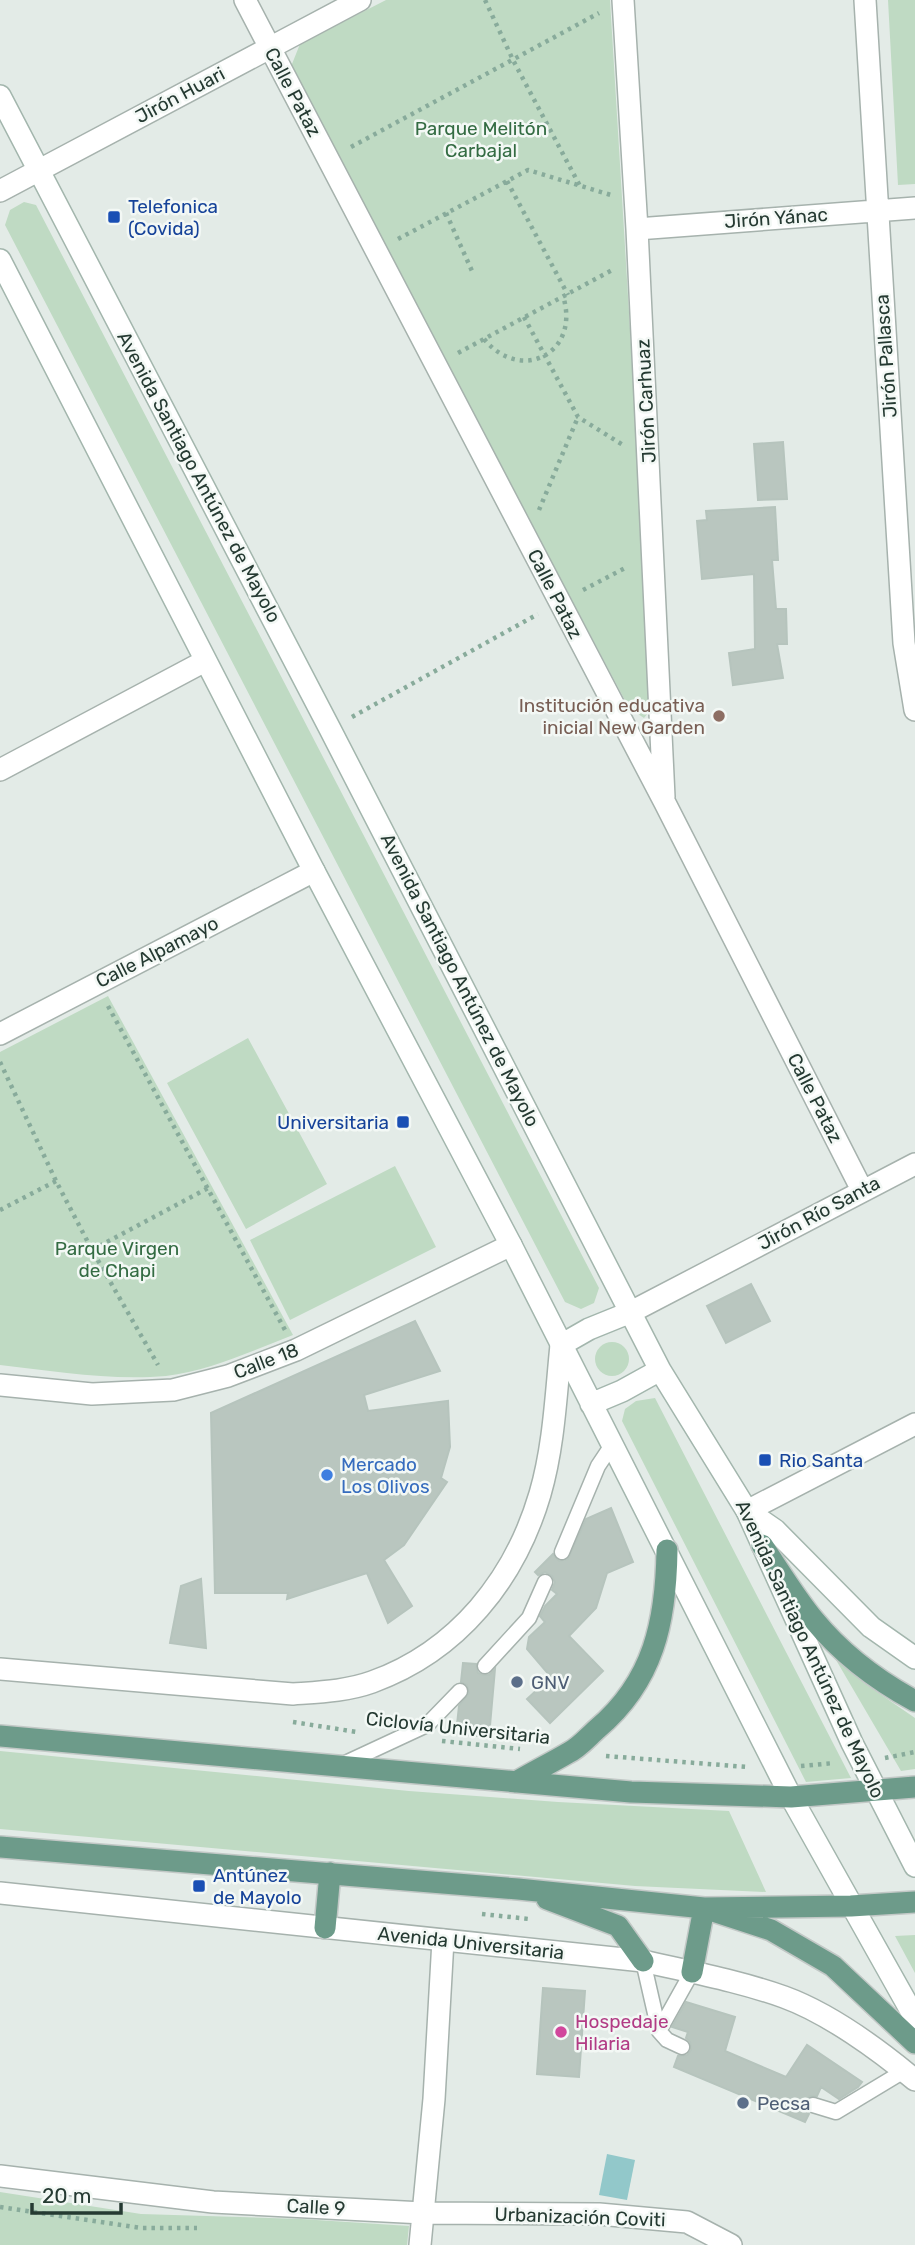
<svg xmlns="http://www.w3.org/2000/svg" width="915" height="2245" viewBox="0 0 915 2245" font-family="Rubik,sans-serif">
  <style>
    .green { fill: #bfdac3 }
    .water { fill: #92c8ca }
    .building { fill: #b9c6bf; stroke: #b6c4bd; stroke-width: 2 }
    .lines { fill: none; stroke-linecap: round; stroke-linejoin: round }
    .service-casing { stroke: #a6b2ad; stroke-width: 17 }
    .minor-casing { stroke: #a6b2ad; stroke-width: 24 }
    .tertiary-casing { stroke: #a6b2ad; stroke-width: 24 }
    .secondary-casing { stroke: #a3b6ad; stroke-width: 24 }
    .primary-casing { stroke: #c2c8c6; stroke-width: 24 }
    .path { stroke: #88ab9b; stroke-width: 4.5; stroke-dasharray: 3.5 5; stroke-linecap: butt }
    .service { stroke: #fff; stroke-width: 14 }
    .minor { stroke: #fff; stroke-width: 21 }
    .tertiary { stroke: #fff; stroke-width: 21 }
    .secondary { stroke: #fff; stroke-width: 21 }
    .primary { stroke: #6d9b8a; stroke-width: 21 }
    .transit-dot { fill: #1a4fb4; stroke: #f3f8f5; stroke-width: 2.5 }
    .education-dot { fill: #8d6e63; stroke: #f3f8f5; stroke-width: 2.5 }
    .shop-dot { fill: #3f7fe0; stroke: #f3f8f5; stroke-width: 2.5 }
    .service-dot { fill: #5c6f8a; stroke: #f3f8f5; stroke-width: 2.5 }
    .hotel-dot { fill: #d1479c; stroke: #f3f8f5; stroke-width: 2.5 }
    .labels { text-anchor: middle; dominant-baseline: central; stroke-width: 5; stroke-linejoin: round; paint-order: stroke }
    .street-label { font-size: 19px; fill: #253a32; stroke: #f3f8f5 }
    .park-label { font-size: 19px; fill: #346c43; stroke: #f3f8f5 }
    .transit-label { font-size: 19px; fill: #164399; stroke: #f3f8f5; text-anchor: start }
    .education-label { font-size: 19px; fill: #785e54; stroke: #f3f8f5; text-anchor: end }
    .shop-label { font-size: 19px; fill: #366cbe; stroke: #f3f8f5; text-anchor: start }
    .service-label { font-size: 19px; fill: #4e5e75; stroke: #f3f8f5; text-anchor: start }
    .hotel-label { font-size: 19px; fill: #b23c85; stroke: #f3f8f5; text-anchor: start }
  </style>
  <rect width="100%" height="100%" fill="#e3ebe7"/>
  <path class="green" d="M386 0H610L653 707 644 718 629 708 290 69 300 44Z
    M888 0H915V184L898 185Z
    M24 202 36 205 599 1288 594 1303 581 1309 565 1302 5 225 10 210Z
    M108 996 293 1335C252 1351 209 1371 166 1376 111 1381 54 1371 0 1365V1052Z
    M248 1038 327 1184 246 1229 167 1083Z
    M395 1166 436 1247 290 1320 250 1240Z
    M595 1359a17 17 0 1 1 34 0a17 17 0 1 1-34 0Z
    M655 1398 851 1778 806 1782 622 1421 625 1409 636 1401Z
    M829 1648 864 1683 915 1718V1769L901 1771Z
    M0 1751 409 1791 558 1802 729 1811 766 1892 635 1886 0 1829Z
    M915 1935V1973L895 1936Z
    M0 2192 141 2214 301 2219 409 2226 407 2245H0Z"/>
  <path class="water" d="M607 2154 635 2160 627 2200 599 2195Z"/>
  <path class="building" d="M783 442 787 499 758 500 754 444Z
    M775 507 778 560H772L776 609H786L787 644H777L783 678 733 685 729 653 755 649 754 574 702 579 697 521 707 520 706 511Z
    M751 1284 770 1321 726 1343 707 1306Z
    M415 1321 440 1371 364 1395 368 1411 448 1401 450 1447 441 1478 447 1482 404 1545 384 1560 412 1606 388 1623 367 1573 287 1599 288 1593H215L211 1413Z
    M611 1508 633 1562 607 1573 596 1608 569 1636 603 1671 550 1723 527 1699 551 1677 527 1649 529 1637 545 1622 540 1616 545 1606 557 1594 552 1590 555 1582 552 1576 545 1572 538 1575 535 1572 553 1554 559 1561 568 1559 586 1519Z
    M201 1579 206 1648 170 1643 181 1586Z
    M463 1663 476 1664 478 1673 484 1675H489L495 1669 489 1737 456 1734 459 1706 469 1693 467 1685 461 1682Z
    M543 1988 585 1991 579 2077 537 2074Z
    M686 2002 735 2017 725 2051 786 2077 807 2045 862 2082 858 2087 839 2099 821 2087 817 2096H810L804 2102V2108L809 2114 805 2122 674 2067 678 2056 687 2055 691 2050 690 2042 686 2038 688 2032 672 2027Z"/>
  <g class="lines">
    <g class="service-casing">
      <path id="service" d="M562 1552 598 1466 612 1445
        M485 1666 529 1618 545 1582
        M341 1765 427 1725 460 1691
        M643 1961 659 2031 667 2040 682 2047
        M659 2031 692 1972
        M813 2105 836 2112 904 2071"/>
    </g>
    <g class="minor-casing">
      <path id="minor" d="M245 0 665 803 862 1190
        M623 0 637 229 664 797
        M865 0 904 643 915 710
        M0 191 360 0
        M637 229 915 208
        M0 770 205 661
        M0 1034 314 871
        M631 1312 915 1164
        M0 1385 92 1394 173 1390 228 1376 296 1350 511 1245
        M747 1511 915 1424
        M0 2176 213 2202 423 2213 599 2214 687 2222 731 2245
        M420 2245 434 2099 443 1940"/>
    </g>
    <g class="tertiary-casing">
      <path id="tertiary" d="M0 1669 293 1694C320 1692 347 1691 372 1682 458 1651 515 1579 540 1494 554 1446 556 1394 561 1345
        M0 1893 643 1961C690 1972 739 1981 784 1997 828 2013 879 2050 915 2080"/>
    </g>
    <g class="secondary-casing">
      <path id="secondary" d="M0 96 330 729 660 1370 747 1511 852 1743 915 1866
        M0 260 314 871 511 1245 791 1797 915 2018
        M561 1345 589 1329 631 1312
        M591 1404 622 1391 660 1370
        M749 1512 775 1530 871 1627 915 1658"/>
    </g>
    <g class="primary-casing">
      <path id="primary" d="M762 1545C779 1570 795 1597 814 1620 841 1653 878 1681 915 1701
        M0 1736 631 1792 791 1797 915 1787
        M516 1782C533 1772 551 1763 568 1753 579 1748 588 1737 597 1729 654 1681 666 1621 667 1550
        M0 1847 518 1889 704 1908 851 1906 915 1902
        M547 1899 618 1926 643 1961
        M325 1928 330 1873
        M692 1972 704 1908 771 1930 833 1966 915 2043"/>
    </g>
    <path class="path" d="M485 0 513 60 580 186
      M351 147 599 13
      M507 181 568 295
      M446 213 472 271
      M398 239 528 170 611 195
      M524 317 578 417 623 445
      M484 339C521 384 581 353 563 296
      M458 353 614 269
      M539 510 578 417
      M583 590 627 567
      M352 717 538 614
      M108 1006 285 1330
      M0 1062 56 1181 92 1250 158 1365
      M0 1210 56 1181
      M92 1250 208 1188
      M293 1722 357 1732
      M442 1741 520 1749
      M606 1756 747 1767
      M885 1758 915 1752
      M801 1766 834 1763
      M482 1914 529 1919
      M0 2207 141 2228H197"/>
    <use href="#service" class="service"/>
    <use href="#minor" class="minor"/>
    <use href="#tertiary" class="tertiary"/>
    <use href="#secondary" class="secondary"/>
    <use href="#primary" class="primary"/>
  </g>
  <g class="transit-dot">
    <rect x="107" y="210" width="14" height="14" rx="3.5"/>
    <rect x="396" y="1115" width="14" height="14" rx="3.5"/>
    <rect x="758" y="1453" width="14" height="14" rx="3.5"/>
    <rect x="192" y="1879" width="14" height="14" rx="3.5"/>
  </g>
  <circle class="education-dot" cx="719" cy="716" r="7"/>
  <circle class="shop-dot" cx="327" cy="1475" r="7"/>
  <g class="service-dot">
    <circle cx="517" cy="1682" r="7"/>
    <circle cx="743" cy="2103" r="7"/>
  </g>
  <circle class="hotel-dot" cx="561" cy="2032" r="7"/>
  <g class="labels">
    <g class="street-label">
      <text transform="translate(293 92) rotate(62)">Calle Pataz</text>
      <text transform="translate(180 95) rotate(-28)">Jirón Huari</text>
      <text transform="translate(776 218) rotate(-4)">Jirón Yánac</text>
      <text transform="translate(886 356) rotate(-94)">Jirón Pallasca</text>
      <text transform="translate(646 401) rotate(-93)">Jirón Carhuaz</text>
      <text transform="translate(199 477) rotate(62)">Avenida Santiago Antúnez de Mayolo</text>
      <text transform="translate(555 594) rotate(63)">Calle Pataz</text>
      <text transform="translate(157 952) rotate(-27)">Calle Alpamayo</text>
      <text transform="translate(460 980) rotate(63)">Avenida Santiago Antúnez de Mayolo</text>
      <text transform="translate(815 1098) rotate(63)">Calle Pataz</text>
      <text transform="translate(819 1213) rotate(-28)">Jirón Río Santa</text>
      <text transform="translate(266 1361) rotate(-21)">Calle 18</text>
      <text transform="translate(810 1649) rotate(65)">Avenida Santiago Antúnez de Mayolo</text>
      <text transform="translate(458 1728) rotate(6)">Ciclovía Universitaria</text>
      <text transform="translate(471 1943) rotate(6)">Avenida Universitaria</text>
      <text transform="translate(316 2207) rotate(3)">Calle 9</text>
      <text transform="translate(580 2217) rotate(2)">Urbanización Coviti</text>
    </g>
    <g class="park-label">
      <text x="481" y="128">Parque Melitón<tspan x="481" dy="22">Carbajal</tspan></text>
      <text x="117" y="1248">Parque Virgen<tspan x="117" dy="22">de Chapi</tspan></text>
    </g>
    <g class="transit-label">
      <text x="128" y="206">Telefonica<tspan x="128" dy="22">(Covida)</tspan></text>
      <text x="389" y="1122" text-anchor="end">Universitaria</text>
      <text x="779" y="1460">Rio Santa</text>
      <text x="213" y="1875">Antúnez<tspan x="213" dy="22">de Mayolo</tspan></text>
    </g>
    <g class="education-label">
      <text x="705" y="705">Institución educativa<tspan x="705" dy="22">inicial New Garden</tspan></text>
    </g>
    <g class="shop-label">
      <text x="341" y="1464">Mercado<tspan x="341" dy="22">Los Olivos</tspan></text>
    </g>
    <g class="service-label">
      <text x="531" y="1682">GNV</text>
      <text x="757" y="2103">Pecsa</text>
    </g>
    <g class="hotel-label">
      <text x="575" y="2021">Hospedaje<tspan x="575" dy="22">Hilaria</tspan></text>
    </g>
  </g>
  <path d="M32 2203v10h89v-10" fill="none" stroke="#253a32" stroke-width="3.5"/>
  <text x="42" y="2203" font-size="21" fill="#253a32" stroke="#f3f8f5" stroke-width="5" paint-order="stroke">20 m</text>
</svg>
